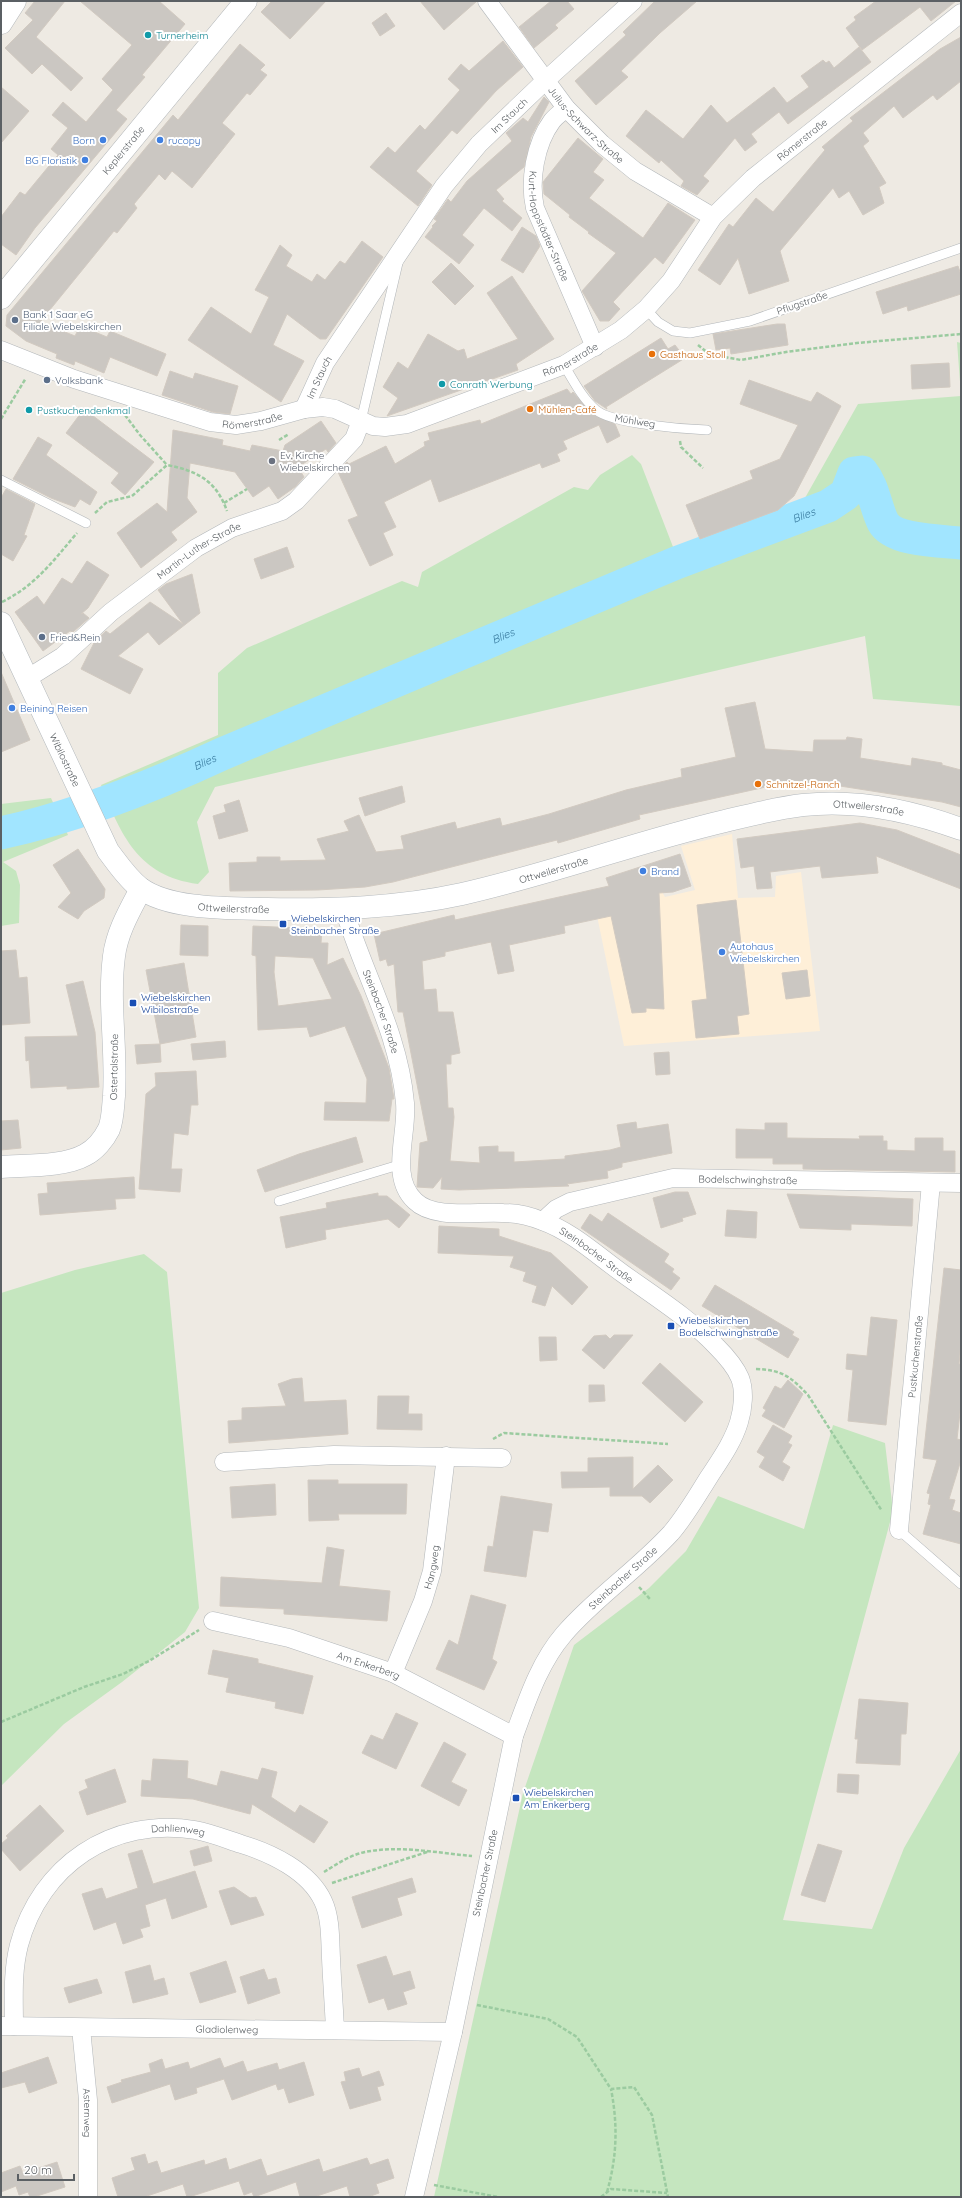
<svg xmlns="http://www.w3.org/2000/svg" width="962" height="2198" viewBox="0 0 962 2198" font-family="Quicksand,sans-serif">
  <style>
    .commercial { fill: #feefd8 }
    .green { fill: #c5e6bf }
    .lines { fill: none; stroke-linecap: round; stroke-linejoin: round }
    .river { stroke: #a1e5ff; stroke-width: 33 }
    .building { fill: #cbc7c2; stroke: #d2cac1; fill-rule: evenodd }
    .service-casing { stroke: #b3b7ba; stroke-width: 10 }
    .minor-casing { stroke: #b3b7ba; stroke-width: 19 }
    .tertiary-casing { stroke: #b3b7ba; stroke-width: 23 }
    .secondary-casing { stroke: #b4b9bd; stroke-width: 23 }
    .path { stroke: #9bcba0; stroke-width: 2.5; stroke-dasharray: 4 2; stroke-linecap: butt }
    .service { stroke: #fff; stroke-width: 9 }
    .minor { stroke: #fff; stroke-width: 18 }
    .tertiary { stroke: #fff; stroke-width: 22 }
    .secondary { stroke: #fff; stroke-width: 22 }
    .culture-dot { fill: #0f9aa8; stroke: #fff; stroke-width: 1.5 }
    .shop-dot { fill: #3f7fe0; stroke: #fff; stroke-width: 1.5 }
    .service-dot { fill: #5c6f8a; stroke: #fff; stroke-width: 1.5 }
    .food-dot { fill: #e8710a; stroke: #fff; stroke-width: 1.5 }
    .worship-dot { fill: #6b7280; stroke: #fff; stroke-width: 1.5 }
    .transit-dot { fill: #1a4fb4; stroke: #fff; stroke-width: 1.5 }
    .labels { text-anchor: middle; dominant-baseline: central; stroke-width: 4; stroke-linejoin: round; paint-order: stroke }
    .culture-label { font-size: 10px; fill: #0d838f; stroke: #fff; text-anchor: start }
    .street-label { font-size: 10px; fill: #5b6064; stroke: #fff }
    .shop-label { font-size: 10px; fill: #366cbe; stroke: #fff; text-anchor: start }
    .service-label { font-size: 10px; fill: #4e5e75; stroke: #fff; text-anchor: start }
    .food-label { font-size: 10px; fill: #c56008; stroke: #fff; text-anchor: start }
    .worship-label { font-size: 10px; fill: #5b616d; stroke: #fff; text-anchor: start }
    .transit-label { font-size: 10px; fill: #164399; stroke: #fff; text-anchor: start }
    .water-label { font-size: 11px; font-style: italic; fill: #397b9f; stroke: #fff }
  </style>
  <rect width="100%" height="100%" fill="#eeeae3"/>
  <path class="commercial" d="M732 834 738 898 775 897 776 876 801 872 820 1031 624 1046 596 911 660 888 665 897 695 890 681 846Z"/>
  <path class="green" d="M957 342 961 343V395Z
    M961 396V706L873 699 865 636 215 787 197 822 209 872 198 884C138 876 121 835 101 785L218 735V673L247 648 402 581 418 587 422 572 574 487 588 490 600 475 632 455 641 464 675 552 801 505 858 404Z
    M51 798 68 835 3 862 16 871 20 885 19 923 1 926V804Z
    M144 1254 167 1272 199 1608 185 1632 122 1682 64 1724 1 1786V1293L75 1270Z
    M833 1425 885 1443 893 1511 783 1920 872 1929 904 1848 961 1749V2197H434L523 1793 574 1645 649 1588 686 1551 718 1496 804 1529Z"/>
  <g class="lines">
    <path class="river" id="s1" d="M1 833C78 816 151 787 222 754L676 563 828 506 846 494 854 473 862 472C874 487 875 506 883 522 893 541 942 541 961 543"/>
  </g>
  <path class="building" d="M35 1H65L36 37 83 78 71 91 42 64 32 74 5 48 33 20 25 13Z
    M80 1H159L185 24 142 75 145 77 116 110 127 119 35 228 16 255 1 244V217L20 192 25 195 58 155 51 149 68 128 52 115 63 102 86 122 113 90 102 79 132 45Z
    M272 1H326L290 39 261 12Z
    M420 1H477L444 30Z
    M551 1H567L574 9 555 25 558 28 534 48 519 27Z
    M655 1H697L660 33 621 71 628 77 596 105 575 81 626 35 623 32Z
    M876 1H956L931 21 920 7 862 50 846 28 856 20 854 17Z
    M386 13 395 26 380 36 372 23Z
    M961 37V81L937 100 933 95 903 118 894 106 863 133 869 141 863 146 886 183 879 187 884 203 863 215 849 191 839 198 833 188 780 251 789 281 749 294 738 258 720 285 698 270 729 224 733 227 756 198 773 212 825 150 822 147 853 121 850 118 940 49Z
    M503 41 523 67 496 91 457 134 452 130 416 171 432 185 418 206 370 167 388 147 395 153 420 125 425 130 460 90 448 79 461 64 469 71Z
    M240 44 265 65 260 70 267 75 250 95 247 93 222 123 235 134 192 188 172 171 165 180 159 174 134 204 137 208 117 233 114 231 40 322 75 336 80 326 107 337 110 331 166 354 157 376 110 357 104 373 75 361 74 365 56 358 57 354 26 341 6 326 7 315 173 115 178 120Z
    M859 47 871 62 788 124 779 112 751 134 757 142 745 151 735 138 703 176 709 181 697 195 681 186 684 181 661 160 659 163 626 136 646 110 683 139 711 105 727 123 774 87 787 103 809 87 801 76 823 60 826 63 829 61 834 68Z
    M1 87 29 111 1 143Z
    M544 97 549 102 531 137 524 167 496 190 504 199 502 201 522 218 512 231 484 208 462 235 474 245 459 264 425 237 433 227 432 226 437 221 434 219 448 199 451 202 467 181 512 141 506 133 523 118 528 122Z
    M578 138 603 159 593 172 604 180 589 198 643 238 668 203 695 220 663 264 655 257 613 302 620 309 609 321H600L582 291 616 253 588 233 589 232 569 217 570 215 544 194 543 182Z
    M522 227 536 236 540 246 523 273 501 260Z
    M362 241 383 257 326 339H320L287 314 273 345 304 361 281 402 188 340 211 307 251 334 269 297 255 290 280 245 292 255 286 266 312 282 317 274 325 280 340 261 345 264Z
    M451 263 474 286 455 305 432 282Z
    M958 266 961 275V294L908 311 907 306 883 314 876 292Z
    M512 276 554 339 516 364 518 370 387 416 398 398 383 387 398 362 408 369 428 334 458 351 464 349 467 359 518 339 487 293Z
    M777 324H785L788 345 731 354 730 348 716 350 713 334Z
    M661 338 668 349 675 345 685 358 606 407 607 409 595 401 584 386Z
    M949 363 950 387 912 389 911 365Z
    M170 371 193 379 195 373 238 386 230 414 213 412 162 395Z
    M749 380 811 402 817 392 841 406 794 496 778 510 700 539 686 505 753 479 750 471 780 459 798 425 740 404Z
    M567 389 571 394 573 392 592 414 615 424 620 436 607 443 599 425 563 441 567 449 557 454 560 461 542 468 540 463 439 502 431 479 384 502 396 527 383 533 393 555 370 566 348 520 358 516 338 472 347 462 349 464 386 446 395 464 425 446 424 442 430 440 428 433 480 420 481 424Z
    M84 409 154 462 125 495 111 483 119 473 66 433Z
    M321 421 336 443 328 452 326 449 298 467 304 477 295 487 278 499 269 486 253 497 235 472 190 463 187 498 197 512 171 532 177 540 141 568 117 533 157 503 167 512 173 430 223 440 222 445 250 451 252 445 283 451 285 445Z
    M38 437 52 445 46 455 97 492 90 505 80 499 75 507 51 498 13 479Z
    M6 489 35 504 24 535 27 536 13 561 1 554V498Z
    M287 547 294 567 261 579 254 559Z
    M87 561 109 575 88 608 81 614 83 613 89 618 73 632 70 631 43 651 15 612 37 596 44 605 62 578 72 584Z
    M192 574 200 613 159 645 148 632 118 656 143 669 130 694 81 669 94 643H93L106 631 110 634 150 602 183 624 158 590 166 584Z
    M1 672 30 740 1 752Z
    M755 702 765 749 813 752 814 740H846L847 737 862 739 860 758 911 766 912 758 942 763V765L961 770V807L942 802 840 786 793 781 639 815 640 819 558 843 557 840 393 882 365 887 318 890 230 891 229 863 257 862V857H280V861L326 860 317 839 349 831 344 821 359 815 376 852 404 849 401 836 455 822 457 829 500 818 502 826 549 814 626 790 682 777 681 769 736 757 725 708Z
    M402 786 405 802 365 816 359 798Z
    M239 800 248 831 219 839 213 816 226 812 224 805Z
    M860 823 897 830 961 855V889L876 856 878 873 822 878 820 866 770 872 772 888 757 889 754 866 741 868 737 839Z
    M78 849 105 889 104 898 84 911 78 919 58 907 71 893 53 865Z
    M680 854 691 886 673 892 659 893 664 1009 646 1008V1012L632 1013 611 916 564 926 565 933 509 945 514 971 498 974 491 942 445 952V956L422 961 424 990 436 989 438 1012H453L460 1053 451 1055V1064H446L448 1108H453L454 1117 450 1161 480 1163 479 1147 498 1146V1152H514V1162L565 1159V1156L610 1150 621 1147 617 1125 636 1122 637 1129 668 1124 672 1153 622 1163V1167L607 1171 608 1178 567 1184 569 1186 459 1190 441 1189 442 1177 433 1188 417 1187 420 1143 428 1141 403 1012H398L394 964 388 966 386 959 380 961 374 934 454 915 455 920 609 886 606 878Z
    M736 900 749 1014 737 1016 739 1034 696 1038 692 1001 707 999 697 905Z
    M181 925 208 926V956L180 955Z
    M253 926 322 929 321 943H328L327 965 343 958 361 996 389 1068 394 1099H392L389 1121 324 1120 325 1102 366 1103 367 1079 345 1026 310 1037 307 1027 258 1030 256 956 252 955ZM275 956 313 958 332 999 278 1006 274 972Z
    M16 950 19 978 27 977 30 1023 1 1025V951Z
    M184 963 196 1037 160 1044 146 970Z
    M807 970 810 996 786 999 782 973Z
    M83 981 95 1032 99 1087 67 1089V1086L31 1088 29 1060 26 1061 25 1037 78 1036 66 985Z
    M225 1041 226 1057 193 1060 191 1044Z
    M160 1044 161 1062 137 1064 135 1045Z
    M669 1052 670 1074 656 1075 654 1053Z
    M196 1071 198 1105H191L188 1135 174 1133 171 1169H182L180 1192 139 1189 146 1094 156 1086 155 1073Z
    M18 1120 21 1148 1 1150V1121Z
    M765 1123H787V1138L860 1139 859 1136H883V1141H887V1150L915 1151V1138H943V1151H955V1172L803 1169V1164H773V1158H736V1129L765 1130Z
    M356 1137 363 1162 265 1192 257 1170 299 1154Z
    M134 1177 135 1198 115 1199 116 1209 40 1215 38 1194 48 1193 47 1183Z
    M675 1192H688L696 1214 682 1218 683 1221 661 1228 653 1198Z
    M378 1193V1196H387L410 1215 399 1228 388 1219 325 1230 326 1239 286 1248 280 1217 327 1208 326 1203Z
    M787 1194 913 1199 912 1226 851 1224V1230L800 1228Z
    M727 1210 757 1212 756 1238 725 1236Z
    M608 1213 669 1254 664 1262 674 1269 672 1272 680 1278 671 1290 581 1228 590 1214 602 1222Z
    M439 1226 499 1229V1236L551 1253 588 1287 572 1305 552 1286 545 1306 532 1302 537 1286 523 1281 526 1272 510 1267 514 1256 438 1253Z
    M944 1268 961 1270V1344L959 1364H961V1404L957 1439 961 1440V1460L949 1499 955 1500 952 1510 961 1513V1544L923 1534 931 1505 928 1504 930 1494 927 1493 937 1460 923 1458Z
    M715 1285 794 1332 792 1335 799 1339 788 1358 702 1306Z
    M871 1317 897 1320 886 1425 848 1421 853 1370 846 1369 847 1354 867 1356Z
    M606 1335 610 1339 614 1335H633L604 1369 582 1350 594 1336Z
    M539 1337H556L557 1360 540 1361Z
    M660 1363 703 1402 685 1422 642 1383Z
    M302 1378 304 1402 346 1400 348 1434 229 1443 228 1421 242 1420V1408L286 1406 278 1384 292 1379Z
    M788 1380 803 1394 784 1428 762 1416 766 1410 763 1408 775 1386 781 1389Z
    M589 1385H604L605 1401 589 1402Z
    M378 1396H409L408 1414H422V1430L377 1429Z
    M773 1425 792 1436 788 1443 792 1445 782 1462 790 1467 783 1481 759 1467 765 1457 757 1452Z
    M633 1457V1489L658 1465 673 1480 650 1503 642 1496H610V1487L562 1488 561 1472H588V1458Z
    M308 1480H338V1484H407L406 1514H338L339 1520 309 1521Z
    M275 1484 276 1515 232 1518 230 1487Z
    M501 1496 552 1504 548 1532 533 1530 526 1577 484 1571 488 1546 493 1547Z
    M327 1547 344 1550 339 1586 390 1591 387 1621 284 1614V1609L220 1606 221 1577 322 1583Z
    M471 1595 506 1605 492 1659 497 1662 484 1690 436 1669 449 1640 458 1645Z
    M213 1650 258 1659V1663L313 1676 303 1714 275 1708 276 1702 226 1692 229 1678 208 1674Z
    M859 1699 908 1703 906 1734H901L900 1765 856 1763 858 1739H855Z
    M396 1713 418 1723 396 1769 362 1753 371 1735 383 1740Z
    M444 1742 466 1754 451 1782 467 1790 459 1806 421 1786Z
    M153 1759 188 1761 187 1778 217 1786 221 1771 258 1780 262 1768 277 1772 271 1797 295 1813 300 1805 328 1822 314 1843 252 1804 250 1814 193 1799 141 1796 142 1780 151 1781Z
    M115 1769 126 1802 87 1815 79 1792 88 1788 85 1780Z
    M838 1774 859 1775 858 1794 837 1792Z
    M40 1805 64 1831 20 1871 1 1849V1844L8 1838 6 1836Z
    M818 1844 842 1851 825 1902 801 1895Z
    M208 1846 212 1861 194 1866 190 1851Z
    M142 1850 153 1884 195 1871 207 1907 172 1919 166 1898 145 1905 150 1926 140 1929 143 1937 123 1944 116 1922 94 1930 82 1894 102 1888 106 1899 138 1888 128 1854Z
    M412 1878 416 1892 397 1898 402 1915 362 1928 352 1897Z
    M234 1887 250 1898 256 1897 264 1915 231 1925 219 1891Z
    M386 1956 393 1976 410 1971 415 1988 403 1992 407 2004 388 2010 384 1998 369 2003 357 1965Z
    M226 1961 236 1992 200 2003 190 1973Z
    M150 1965 154 1981 164 1978 168 1994 133 2003 125 1972Z
    M264 1969 268 1980 276 1978 280 1993 248 2004 240 1977Z
    M97 1979 102 1993 69 2003 64 1988Z
    M48 2057 57 2083 29 2093 25 2082 1 2088V2073Z
    M220 2058 224 2068 243 2061 247 2072 277 2063 279 2070 304 2062 314 2095 289 2103 284 2088 278 2090 276 2084 232 2100 224 2079 196 2088 197 2093 175 2100 170 2084 112 2103 107 2087 122 2082 121 2080 151 2072 149 2064 162 2059 165 2069 188 2062 190 2069Z
    M359 2068 362 2077 379 2071 384 2085 377 2087 381 2100 350 2109 341 2082 346 2081 344 2072Z
    M145 2154 148 2164 157 2161 161 2173 204 2160 205 2165 226 2158 229 2170 261 2159 267 2176 319 2159 323 2172 367 2158 370 2165 388 2159 394 2178 376 2184 379 2193 368 2197H350L347 2186 314 2197H300L296 2182 254 2197 252 2192 244 2195 239 2181 189 2197H187L183 2184 144 2197H118L112 2178 135 2170 131 2158Z
    M57 2162 65 2187 34 2197H30L28 2192 19 2195 16 2186 1 2192V2173L20 2166 23 2173Z"/>
  <g class="lines">
    <g class="service-casing">
      <path id="service" d="M646 309 658 322 673 331 690 333 750 321 961 248
        M564 365C573 380 582 398 596 410 613 424 683 429 707 430
        M361 421 398 263
        M1 480 86 523
        M279 1201 402 1164
        M899 1530 961 1584"/>
    </g>
    <g class="minor-casing">
      <g id="minor">
        <path id="s2" d="M487 1 566 108 602 144 635 171 713 217"/>
        <path id="s3" d="M566 108C562 112 556 116 552 121 535 144 529 181 535 208L595 347"/>
        <path id="s4" d="M1 350 74 379 210 422 236 425 261 421 304 409 323 407 335 409 373 426 385 427 407 424 564 365 621 330 646 309 671 281 713 217 753 178 961 13"/>
        <path id="s5" d="M304 409 325 363 444 186 479 144 546 80 633 1"/>
        <path id="s6" d="M28 678 63 656 111 612 196 548 232 528 282 511 296 501 354 439 361 421"/>
        <path id="s7" d="M344 909C364 975 399 1033 405 1103 408 1134 389 1177 415 1201 434 1220 478 1211 503 1213 516 1213 530 1216 542 1221 571 1231 597 1255 622 1273 651 1294 692 1320 716 1346 725 1355 735 1366 740 1378 745 1391 743 1409 739 1422 733 1442 720 1460 709 1477 697 1496 685 1517 671 1533 637 1570 596 1597 564 1634 539 1663 527 1701 514 1736L453 2032 414 2197"/>
        <path id="s8" d="M543 1221 556 1209 570 1202 673 1178 961 1183"/>
        <path d="M224 1462 334 1455 502 1458"/>
        <path id="s9" d="M899 1530 931 1183"/>
        <path id="s10" d="M213 1621 289 1638 393 1673 514 1736"/>
        <path id="s11" d="M393 1673 423 1601 432 1571 446 1456"/>
        <path id="s12" d="M1 2026 453 2032"/>
        <path id="s13" d="M14 2026C14 1999 12 1972 19 1945 40 1866 112 1816 195 1830 211 1833 226 1839 241 1844 271 1853 309 1871 323 1901 331 1918 330 1940 331 1958 332 1982 334 2006 335 2030"/>
        <path id="s14" d="M81 2028 88 2100V2197"/>
      </g>
    </g>
    <g class="tertiary-casing">
      <g id="tertiary">
        <path d="M1 23 15 1"/>
        <path id="s15" d="M1 298 246 1"/>
      </g>
    </g>
    <g class="secondary-casing">
      <g id="secondary">
        <path id="s16" d="M1 623 108 851C118 864 127 878 140 888 170 910 231 908 267 909 332 910 398 908 462 894 551 874 636 842 725 821 750 815 777 808 803 805 856 799 912 811 961 829"/>
        <path d="M1 1167C25 1165 64 1167 85 1155 95 1150 104 1139 109 1129 113 1119 113 1106 114 1096 117 1050 108 1002 114 956 117 932 130 910 141 889"/>
      </g>
    </g>
    <path class="path" d="M698 345 709 354 741 360 786 352 857 343 961 334
      M125 415 140 435 167 465
      M1 419 26 378
      M279 440 289 434
      M680 441 681 447 703 468
      M224 503 247 489
      M95 513 107 502 132 496 167 465C197 471 216 480 227 511
      M2 602C36 585 53 561 77 533
      M756 1369C782 1370 790 1376 808 1395L882 1511
      M493 1439 504 1433 668 1444
      M639 1587 650 1599
      M1 1722 84 1687 123 1674 149 1661 199 1630
      M324 1872C337 1864 350 1855 365 1852 399 1845 438 1853 472 1856
      M332 1883 427 1852
      M477 2005 548 2019 577 2037 611 2089 634 2087 652 2115 668 2197
      M434 2185 498 2197
      M607 2192C617 2157 618 2125 611 2089
      M601 2197 611 2189 667 2193"/>
    <use href="#service" class="service"/>
    <use href="#minor" class="minor"/>
    <use href="#tertiary" class="tertiary"/>
    <use href="#secondary" class="secondary"/>
  </g>
  <g class="culture-dot">
    <circle cx="148" cy="35" r="4"/>
    <circle cx="442" cy="384" r="4"/>
    <circle cx="29" cy="410" r="4"/>
  </g>
  <g class="shop-dot">
    <circle cx="103" cy="140" r="4"/>
    <circle cx="160" cy="140" r="4"/>
    <circle cx="85" cy="160" r="4"/>
    <circle cx="12" cy="708" r="4"/>
    <circle cx="643" cy="871" r="4"/>
    <circle cx="722" cy="952" r="4"/>
  </g>
  <g class="service-dot">
    <circle cx="15" cy="320" r="4"/>
    <circle cx="47" cy="380" r="4"/>
    <circle cx="42" cy="637" r="4"/>
  </g>
  <g class="food-dot">
    <circle cx="652" cy="354" r="4"/>
    <circle cx="530" cy="409" r="4"/>
    <circle cx="758" cy="784" r="4"/>
  </g>
  <circle class="worship-dot" cx="272" cy="461" r="4"/>
  <g class="transit-dot">
    <rect x="279" y="920" width="8" height="8" rx="2"/>
    <rect x="129" y="999" width="8" height="8" rx="2"/>
    <rect x="667" y="1322" width="8" height="8" rx="2"/>
    <rect x="512" y="1794" width="8" height="8" rx="2"/>
  </g>
  <g class="labels">
    <g class="culture-label">
      <text x="156" y="35">Turnerheim</text>
      <text x="450" y="384">Conrath Werbung</text>
      <text x="37" y="410">Pustkuchendenkmal</text>
    </g>
    <g class="street-label">
      <text stroke="none"><textPath href="#s5" startOffset="360">Im Stauch</textPath></text>
      <text stroke="none"><textPath href="#s2" startOffset="159">Julius-Schwarz-Straße</textPath></text>
      <text stroke="none"><textPath href="#s4" startOffset="924">Römerstraße</textPath></text>
      <text stroke="none"><textPath href="#s15" startOffset="192">Keplerstraße</textPath></text>
      <text stroke="none"><textPath href="#s3" startOffset="131">Kurt-Hoppstädter-Straße</textPath></text>
      <text transform="translate(802 303) rotate(-19)">Pflugstraße</text>
      <text stroke="none"><textPath href="#s4" startOffset="600">Römerstraße</textPath></text>
      <text stroke="none"><textPath href="#s5" startOffset="35">Im Stauch</textPath></text>
      <text stroke="none"><textPath href="#s4" startOffset="264">Römerstraße</textPath></text>
      <text transform="translate(635 421) rotate(9)">Mühlweg</text>
      <text stroke="none"><textPath href="#s6" startOffset="214">Martin-Luther-Straße</textPath></text>
      <text stroke="none"><textPath href="#s16" startOffset="151">Wibilostraße</textPath></text>
      <text stroke="none"><textPath href="#s16" startOffset="1046">Ottweilerstraße</textPath></text>
      <text stroke="none"><textPath href="#s16" startOffset="722">Ottweilerstraße</textPath></text>
      <text stroke="none"><textPath href="#s16" startOffset="398">Ottweilerstraße</textPath></text>
      <text stroke="none"><textPath href="#s7" startOffset="109">Steinbacher Straße</textPath></text>
      <text transform="translate(114 1067) rotate(-89)">Ostertalstraße</text>
      <text stroke="none"><textPath href="#s8" startOffset="214">Bodelschwinghstraße</textPath></text>
      <text stroke="none"><textPath href="#s7" startOffset="501">Steinbacher Straße</textPath></text>
      <text stroke="none"><textPath href="#s9" startOffset="174">Pustkuchenstraße</textPath></text>
      <text stroke="none"><textPath href="#s11" startOffset="113">Hangweg</textPath></text>
      <text transform="translate(623 1578) rotate(-42)">Steinbacher Straße</text>
      <text stroke="none"><textPath href="#s10" startOffset="162">Am Enkerberg</textPath></text>
      <text stroke="none"><textPath href="#s13" startOffset="296">Dahlienweg</textPath></text>
      <text transform="translate(485 1873) rotate(-78)">Steinbacher Straße</text>
      <text stroke="none"><textPath href="#s12" startOffset="226">Gladiolenweg</textPath></text>
      <text stroke="none"><textPath href="#s14" startOffset="85">Asternweg</textPath></text>
    </g>
    <g class="shop-label">
      <text x="95" y="140" text-anchor="end">Born</text>
      <text x="168" y="140">rucopy</text>
      <text x="77" y="160" text-anchor="end">BG Floristik</text>
      <text x="20" y="708">Beining Reisen</text>
      <text x="651" y="871">Brand</text>
      <text x="730" y="946">Autohaus<tspan x="730" dy="12">Wiebelskirchen</tspan></text>
    </g>
    <g class="service-label">
      <text x="23" y="314">Bank 1 Saar eG<tspan x="23" dy="12">Filiale Wiebelskirchen</tspan></text>
      <text x="55" y="380">Volksbank</text>
      <text x="50" y="637">Fried&amp;Rein</text>
    </g>
    <g class="food-label">
      <text x="660" y="354">Gasthaus Stoll</text>
      <text x="538" y="409">Mühlen-Café</text>
      <text x="766" y="784">Schnitzel-Ranch</text>
    </g>
    <g class="worship-label">
      <text x="280" y="455">Ev. Kirche<tspan x="280" dy="12">Wiebelskirchen</tspan></text>
    </g>
    <g class="transit-label">
      <text x="291" y="918">Wiebelskirchen<tspan x="291" dy="12">Steinbacher Straße</tspan></text>
      <text x="141" y="997">Wiebelskirchen<tspan x="141" dy="12">Wibilostraße</tspan></text>
      <text x="679" y="1320">Wiebelskirchen<tspan x="679" dy="12">Bodelschwinghstraße</tspan></text>
      <text x="524" y="1792">Wiebelskirchen<tspan x="524" dy="12">Am Enkerberg</tspan></text>
    </g>
    <g class="water-label">
      <text stroke="none"><textPath href="#s1" startOffset="864">Blies</textPath></text>
      <text stroke="none"><textPath href="#s1" startOffset="540">Blies</textPath></text>
      <text stroke="none"><textPath href="#s1" startOffset="216">Blies</textPath></text>
    </g>
  </g>
  <rect width="962" height="2198" fill="none" stroke="#5b6064" stroke-width="4"/>
  <path d="M18 2174v6h56v-6" fill="none" stroke="#5b6064" stroke-width="2"/>
  <text x="24" y="2174" font-size="12" fill="#5b6064" stroke="#ffffff" stroke-width="3" paint-order="stroke">20 m</text>
</svg>
